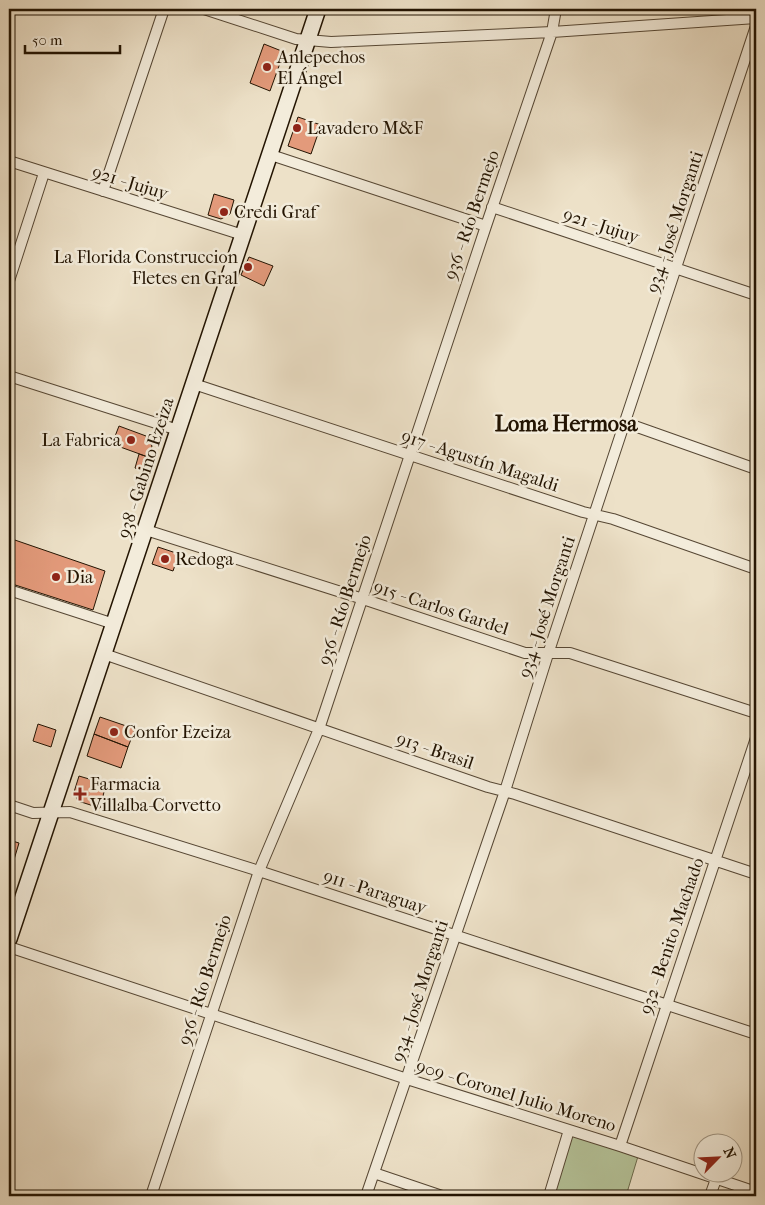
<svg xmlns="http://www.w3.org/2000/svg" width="765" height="1205" viewBox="0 0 765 1205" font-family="'IM FELL French Canon',serif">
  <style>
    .green { fill: #b5c399; stroke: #6c6c4e }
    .building { fill: #e39a7b; stroke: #231402 }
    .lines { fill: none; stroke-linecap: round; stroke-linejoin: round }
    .street-casing { stroke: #564734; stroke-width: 12 }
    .secondary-casing { stroke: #231402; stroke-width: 18 }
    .street { stroke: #f3ecdb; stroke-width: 10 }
    .secondary { stroke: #f3ecdb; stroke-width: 15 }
    .poi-dot { fill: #8f2418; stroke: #f3ecdb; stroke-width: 2 }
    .labels { text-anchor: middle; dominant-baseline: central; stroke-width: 5; stroke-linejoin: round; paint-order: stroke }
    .poi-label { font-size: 18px; fill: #231402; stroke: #f3ecdb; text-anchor: start }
    .street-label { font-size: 18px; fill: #231402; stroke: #f3ecdb }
    .district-label { font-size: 22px; font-weight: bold; fill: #231402; stroke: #f3ecdb }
  </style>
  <rect width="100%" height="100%" fill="#ede1c8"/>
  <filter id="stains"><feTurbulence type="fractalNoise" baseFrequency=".004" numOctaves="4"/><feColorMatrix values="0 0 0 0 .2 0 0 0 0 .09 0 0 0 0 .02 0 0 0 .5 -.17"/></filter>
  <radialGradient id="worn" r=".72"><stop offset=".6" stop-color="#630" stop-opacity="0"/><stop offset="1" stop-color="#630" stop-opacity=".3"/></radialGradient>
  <path class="green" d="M569 1130 639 1153 626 1196H549Z"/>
  <path class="building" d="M264 44 284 52 270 91 250 83Z
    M298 117 321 125 311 154 288 146Z
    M214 194 234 200 230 214 221 219 208 215Z
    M249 257 273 266 264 286 241 275Z
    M119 426 146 436 152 446 148 457 112 444Z
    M139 454 148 457 144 471 135 468Z
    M9 538 105 571 93 610 9 583Z
    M158 547 179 554 173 571 152 564Z
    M100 717 135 729 128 747 94 734Z
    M38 724 56 730 51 747 33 741Z
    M94 734 128 747 121 768 87 756Z
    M79 776 106 784 100 808 78 801 74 792Z
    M9 840 19 843 13 863 9 861Z"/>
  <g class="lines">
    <g class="street-casing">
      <path id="street" d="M204 9 296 39 331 42 552 32 756 18
        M271 155 486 226
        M9 161 243 235
        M103 191 164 9
        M492 207 756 295
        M9 281 44 173
        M9 376 178 430
        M194 384 583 512 613 519 756 569
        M626 423 756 469
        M146 530 363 599 525 653H570L756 713
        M9 590 114 624
        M104 654 488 787 515 794 756 874
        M9 805 33 813 70 812 259 871 756 1034
        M9 947 407 1079 620 1146 756 1192
        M620 1146 756 738
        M374 1173 442 1196
        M9 1196H11
        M151 1196 259 871 319 729 486 226 552 32 556 9
        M366 1196 505 791 548 654 756 26
        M549 1196 569 1130
        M710 1196 716 1179"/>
    </g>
    <g class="secondary-casing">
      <path id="secondary" d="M9 939 318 9"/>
    </g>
    <use href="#street" class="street"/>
    <use href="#secondary" class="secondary"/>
  </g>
  <g class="poi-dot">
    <circle cx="267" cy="67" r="5"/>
    <circle cx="297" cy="128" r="5"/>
    <circle cx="224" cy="212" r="5"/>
    <circle cx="248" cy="267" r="5"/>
    <circle cx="131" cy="440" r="5"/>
    <circle cx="165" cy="559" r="5"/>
    <circle cx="56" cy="577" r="5"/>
    <circle cx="114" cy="732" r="5"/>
    <path d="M77.5 786.5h5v5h5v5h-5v5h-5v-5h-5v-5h5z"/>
  </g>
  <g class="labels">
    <g class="poi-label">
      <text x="277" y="57">Anlepechos<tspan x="277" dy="21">El Ángel</tspan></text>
      <text x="307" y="128">Lavadero M&amp;F</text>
      <text x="234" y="212">Credi Graf</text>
      <text x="238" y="257" text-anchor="end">La Florida Construccion<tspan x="238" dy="21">Fletes en Gral</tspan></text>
      <text x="121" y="440" text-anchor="end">La Fabrica</text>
      <text x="175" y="559">Redoga</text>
      <text x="66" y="577">Dia</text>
      <text x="124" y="732">Confor Ezeiza</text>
      <text x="90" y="784">Farmacia<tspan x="90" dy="21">Villalba-Corvetto</tspan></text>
    </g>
    <g class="street-label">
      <text transform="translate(130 183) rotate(17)">921 - Jujuy</text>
      <text transform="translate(472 215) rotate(-71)">936 - Río Bermejo</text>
      <text transform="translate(675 222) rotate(-72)">934 - José Morganti</text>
      <text transform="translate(601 226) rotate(18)">921 - Jujuy</text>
      <text transform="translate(480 461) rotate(18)">917 - Agustín Magaldi</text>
      <text transform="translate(146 468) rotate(-72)">938 - Gabino Ezeiza</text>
      <text transform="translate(345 600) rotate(-72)">936 - Río Bermejo</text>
      <text transform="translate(547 607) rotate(-72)">934 - José Morganti</text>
      <text transform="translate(441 608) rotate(18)">915 - Carlos Gardel</text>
      <text transform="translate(435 751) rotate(19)">913 - Brasil</text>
      <text transform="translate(375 892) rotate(18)">911 - Paraguay</text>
      <text transform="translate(672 936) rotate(-71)">932 - Benito Machado</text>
      <text transform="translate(205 980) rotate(-72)">936 - Río Bermejo</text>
      <text transform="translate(420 991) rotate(-72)">934 - José Morganti</text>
      <text transform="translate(516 1096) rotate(17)">909 - Coronel Julio Moreno</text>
    </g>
    <g class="district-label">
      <text x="566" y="424">Loma Hermosa</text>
    </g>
  </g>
  <rect width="765" height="1205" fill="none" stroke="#ede1c8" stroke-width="30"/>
  <rect x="10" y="10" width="745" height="1185" fill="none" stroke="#231402" stroke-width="2.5"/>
  <rect x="15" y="15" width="735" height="1175" fill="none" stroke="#231402"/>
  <g transform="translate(718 1158) rotate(66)"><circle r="24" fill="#f3ecdb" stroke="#a09684"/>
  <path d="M0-4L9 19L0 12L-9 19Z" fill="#8f2418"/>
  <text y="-8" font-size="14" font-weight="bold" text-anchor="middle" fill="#231402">N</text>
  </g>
  <path d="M25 45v8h95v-8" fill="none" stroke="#231402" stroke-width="2.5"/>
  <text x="32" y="45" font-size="15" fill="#231402" stroke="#f3ecdb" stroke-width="4" paint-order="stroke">50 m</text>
  <rect width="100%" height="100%" filter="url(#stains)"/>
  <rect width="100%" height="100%" fill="url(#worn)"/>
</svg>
